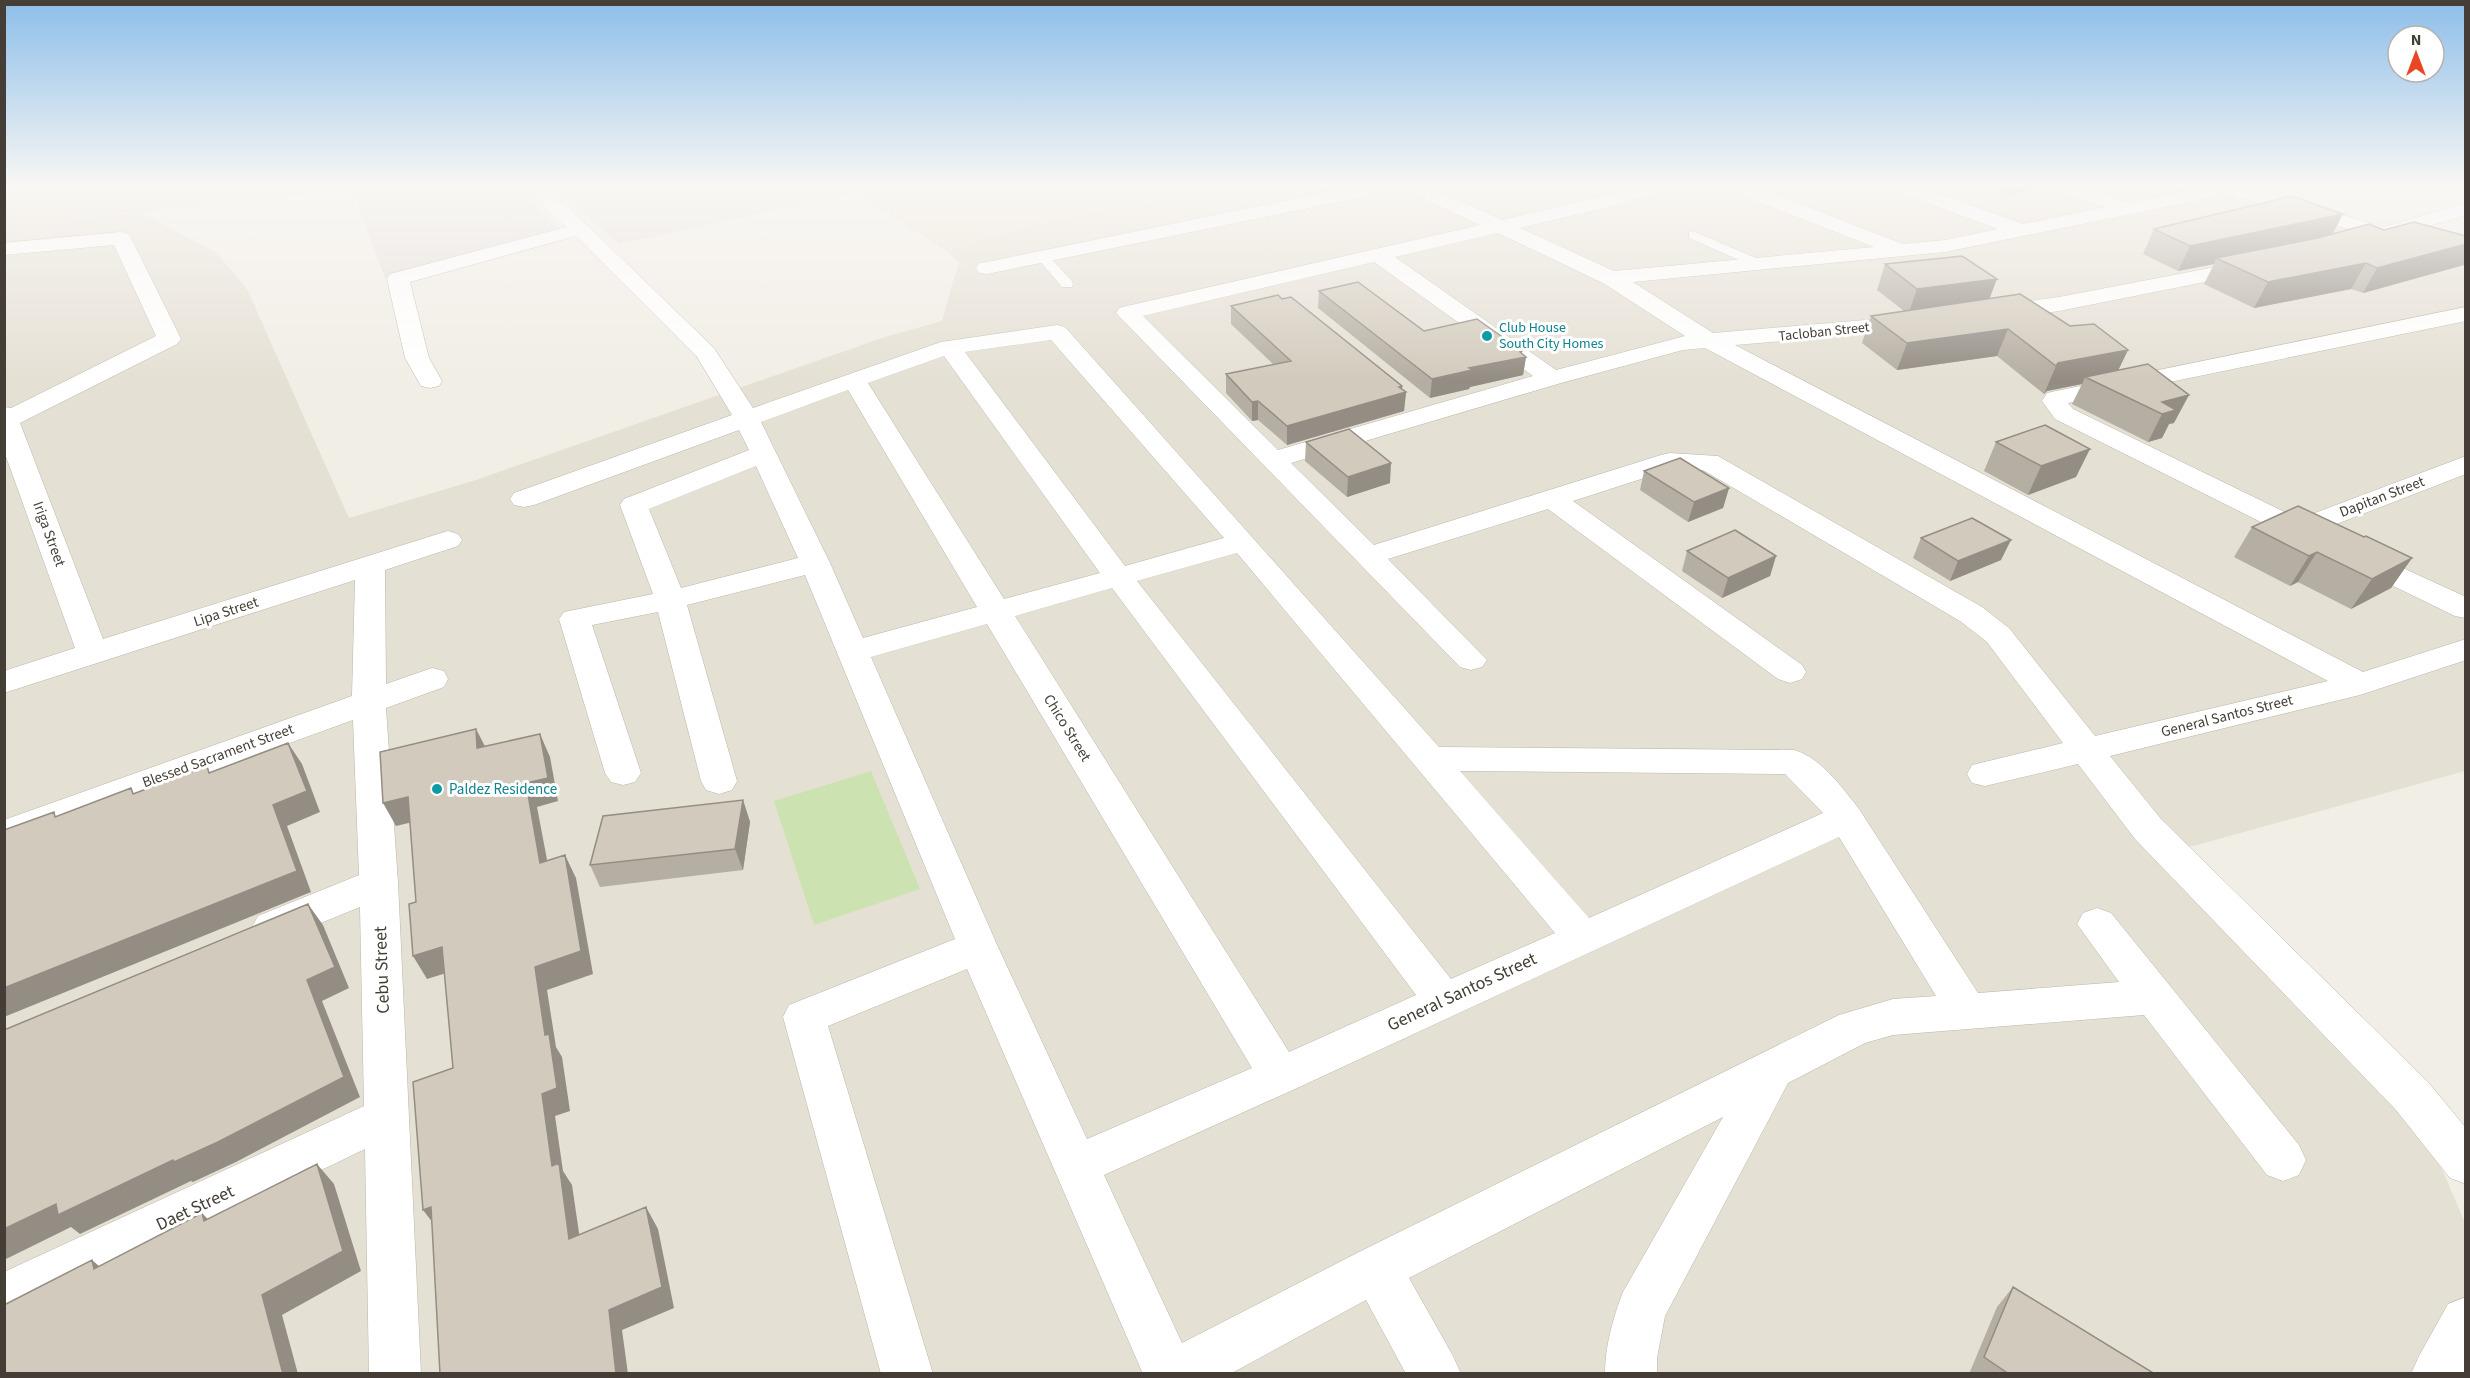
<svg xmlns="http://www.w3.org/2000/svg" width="2470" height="1378" viewBox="0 0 2470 1378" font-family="'Source Sans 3',sans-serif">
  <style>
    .residential { fill: #e5e0d4 }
    .industrial { fill: #e4e0db }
    .education { fill: #eae3d1 }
    .green { fill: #cce3b1 }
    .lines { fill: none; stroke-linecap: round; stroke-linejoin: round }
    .lane-casing { stroke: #bcb6a9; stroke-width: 1 }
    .street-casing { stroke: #bcb6a9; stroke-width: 1 }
    .lane { fill: #fff; fill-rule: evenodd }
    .street { fill: #fff; fill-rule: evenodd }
    .wall { fill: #b5aea2 }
    .shaded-wall { fill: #938d84 }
    .building { fill: #d2cabc; stroke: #938d84; stroke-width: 1.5 }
    .culture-dot { fill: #0f9aa8; stroke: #fff; stroke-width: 2 }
    .labels { text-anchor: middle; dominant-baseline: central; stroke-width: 6; stroke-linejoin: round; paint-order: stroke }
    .far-culture-label { font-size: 14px; fill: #0d838f; stroke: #fff; text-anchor: start }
    .far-street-label { font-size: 14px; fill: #443e36; stroke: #fff }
    .street-label { font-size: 15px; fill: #443e36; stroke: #fff }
    .culture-label { font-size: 15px; fill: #0d838f; stroke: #fff; text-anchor: start }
    .near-street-label { font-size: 18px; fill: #443e36; stroke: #fff }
  </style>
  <rect width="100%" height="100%" fill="#f1eee6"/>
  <path class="residential" d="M5 187H93L69 219 139 212 216 252 247 289 349 518 476 480 885 337 942 321 959 262 946 251 1021 227 1218 187H2244L2465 261V771L2197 845 2150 855 2403 1116 2442 1169 2465 1223V1373L5 1374Z"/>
  <path class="industrial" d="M94 187H515L562 231 385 278 353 190 68 219Z
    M553 187H858L856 193 619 244Z"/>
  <path class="education" d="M858 187H1218L1021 227 946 251 856 193Z"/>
  <path class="green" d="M871 771 920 889 814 925 774 801Z"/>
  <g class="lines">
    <g class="lane-casing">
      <path id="lane" d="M1693 231 1765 262 1767 265 1761 269 1757 268 1689 238V232Z
        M1042 252 1046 253 1072 281 1073 284 1072 287H1062L1038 259 1036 256Z"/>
    </g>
    <g class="street-casing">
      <path id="street" d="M524 187H545L587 225 714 348 753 408 941 342 1057 325 1065 327 1439 747 1794 750C1820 757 1842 787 1859 809L1978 993 2119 982 2077 924 2083 913 2097 908 2111 913 2299 1145 2306 1160 2299 1175 2283 1181 2267 1175 2144 1015 1893 1035 1865 1043 1788 1083 1665 1316 1657 1358V1374H1605C1605 1346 1613 1318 1623 1292L1723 1117 1409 1278 1453 1356 1461 1374H1406L1366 1300 1230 1374H1143L967 969 828 1026 933 1374H881L783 1017 789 1005 955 939 805 575 687 605 737 781 732 790 719 794 706 790 701 781 658 612 592 625 641 773 635 782 623 785 611 782 605 773 559 619 564 612 653 594 620 505 624 499 749 450 739 430 534 505 524 507 514 505 510 499 514 493 732 415 697 357 576 236 410 282 429 358 442 381 439 386 430 388 421 386 405 358 387 279 390 274 566 227ZM1051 340 1224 538 1125 566 965 352ZM944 356 1100 573 1004 599 868 383ZM848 390 977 607 863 638 830 563 761 422ZM756 466 798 558 681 588 649 509ZM1237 553 1555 933 1451 979 1137 581ZM1112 588 1416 995 1289 1052 1015 616ZM987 624 1252 1068 1087 1139 998 947 871 657ZM1460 771 1785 774 1823 813 1589 918ZM1839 837 1936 996 1893 999 1839 1015 1359 1252 1182 1343 1104 1175 1295 1089Z
        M1351 187H1390L1388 191 1381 193 987 274 979 273 976 268 979 263 987 262Z
        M1405 187H1430L1502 220 1605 196 1633 187H1663L1661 191 1617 205 1520 228 1614 271 1874 247 1731 191 1729 187H1756L1903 244 1945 240 1998 229 1894 191 1892 187H1920L2023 224 2105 207 2055 191 2053 187H2082L2129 203 2204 187 2212 189 2215 193 2212 197 2205 199 1945 252 1633 282 1713 333 1912 316 1920 318 1923 323 1920 328 1912 330 1735 345 2363 672 2466 639V660L2360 695 2110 756 2161 819 2428 1082 2466 1128V1184L2450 1178 2396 1110 2135 839 2078 764 1985 786 1972 783 1967 774 1972 765 2063 743 1987 642 1960 621 1703 470 1672 469 1573 501 1802 665 1806 672 1802 679 1790 683 1778 679 1548 509 1388 559 1487 660 1482 667 1471 670 1460 667 1116 313 1119 308 1127 306 1480 225 1407 191ZM1498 233 1603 283 1685 336 1556 370 1395 257ZM1374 262 1533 376 1278 450 1143 316ZM1705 348 2328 681 2095 736 2009 628 1982 607 1718 456 1670 453 1661 455 1374 545 1291 463 1561 383 1683 350Z
        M2216 187H2247L2384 227 2466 203V215L2406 233 2466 250V263L2384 240 2375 242 2368 240 2366 234 2218 191Z
        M121 232 128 234 131 238 181 339 177 344 20 423 103 639 438 534 448 531 458 534 462 540 458 546 385 570 386 684 432 668 444 671 448 679 444 687 386 708 398 883 421 1374H369L365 1149 4 1323V1272L364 1106 360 907 272 943 258 938 252 927 258 916 359 875 353 720 4 847V820L352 696 355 580 4 693V671L75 648 4 451V407L11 408 156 336 114 245 4 255V243Z
        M2252 260 2260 261 2263 266 2260 271 2059 311 1996 320 1988 318 1985 313 1988 308 1996 306 2059 297Z
        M2466 307V321L2068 403 2073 409 2299 519 2466 456V474L2321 530 2327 537 2323 543 2313 546 2303 543 2055 419 2042 401 2047 393 2056 391Z
        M2356 548 2366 551 2466 597V618L2455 616 2346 563 2341 557 2346 551Z
        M2466 1297V1374H2411L2419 1356 2448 1304Z"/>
    </g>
    <use href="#lane" class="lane"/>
    <use href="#street" class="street"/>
  </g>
  <path class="wall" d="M1987 187H2038L2009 196Z
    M2154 229 2332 234 2384 230 2466 236V262L2464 265 2363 293 2351 289 2254 308 2204 284 2214 264 2178 271 2143 254Z
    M1885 264 2070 326 2128 350 2118 370 2174 423 2169 424 2162 438 2148 442 2072 404 2082 384 2047 391 2044 394 1997 356 1897 370 1862 343 1871 316 1904 311 1877 290Z
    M1319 291 1424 331 1522 351V354L1526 357 1523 375 1470 387 1469 389 1430 398 1318 308Z
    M1231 306 1402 389 1406 392 1404 411 1287 445 1258 420 1252 421 1226 393V374L1274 365 1231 324Z
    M1306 442 1390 483 1347 497 1305 461Z
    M1996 442 2076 477 2028 495 1984 471Z
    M1644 471 1729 488 1723 508 1688 522 1640 490Z
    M2252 527 2364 537 2412 558 2391 588 2351 609 2298 582 2290 586 2234 557Z
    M1921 538 2001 560 1950 581 1913 558Z
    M1687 551 1776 556 1770 576 1722 598 1682 571Z
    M743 800 750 822 743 870 600 887 590 865Z
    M2013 1287 2155 1374H1969L1997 1307Z"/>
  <path class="shaded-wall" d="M2012 187H2038L2009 196Z
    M2343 214 2330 239 2216 258 2214 264 2178 271 2190 246Z
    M2466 244V262L2464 265 2363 293 2377 268Z
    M2366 263 2351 289 2254 308 2268 282Z
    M1997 279 1987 305 1908 315 1917 289Z
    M2008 329 1997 356 1897 370 1907 343Z
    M2128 350 2115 377H2085L2082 384 2047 391 2044 394 2056 366 2058 363Z
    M1522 351V357H1526L1523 375 1470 387 1469 389 1430 398 1432 379 1469 368Z
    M1402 386V393L1406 392 1404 411 1287 445V426Z
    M2189 395 2174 423 2169 424 2162 438 2148 442 2162 414V402Z
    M1258 401V420L1252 421V402Z
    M2090 449 2076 477 2028 495 2041 466Z
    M1391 463 1390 483 1347 497 1348 477Z
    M1729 488 1723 508 1688 522 1694 502Z
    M2011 540 2001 560 1950 581 1958 561Z
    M2317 552 2298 582 2290 586 2309 556Z
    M1776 556 1770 576 1722 598 1728 578Z
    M2412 558 2391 588 2351 609 2372 579Z
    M476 729 488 752 477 748Z
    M540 734 550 757 558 801 537 807 552 886 540 863 526 783Z
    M288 743 302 764 320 812 287 826 311 892 4 1017V988L273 805Z
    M408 797 421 820 396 826 383 803Z
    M743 800 750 822 743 870 735 849Z
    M565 855 576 878 593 974 547 990 556 1047 562 1057 570 1111 555 1116 563 1171 572 1185 583 1260 569 1239 552 1166 542 1094 535 967Z
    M308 904 323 925 349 988 322 1001 360 1097 236 1162 193 1182 191 1181 80 1234 71 1227 4 1260V1229L56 1204 307 980Z
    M442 947 456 970 427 979 413 956Z
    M317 1164 334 1184 361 1271 282 1315 298 1374H283L262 1295Z
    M431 1207 440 1232 423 1210Z
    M646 1207 658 1229 674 1308 622 1330 628 1374H616L609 1310Z
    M202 1213 222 1234 204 1221Z
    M92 1260 115 1280 94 1269Z"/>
  <path class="building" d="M2292 196 2343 214 2190 246 2154 229Z
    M2414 222 2466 236V244L2377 268 2366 263 2268 282 2216 258 2318 238 2369 224 2384 230Z
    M1962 256 1997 279 1917 289 1885 264Z
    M1358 282 1424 331 1477 319 1522 351 1520 352 1526 357 1469 368 1472 370 1432 379 1319 291Z
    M2020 294 2070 326 2094 324 2128 350 2058 363 2056 366 2008 329 1907 343 1871 316Z
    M1278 295 1282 299 1291 297 1402 386 1399 387 1406 392 1287 426 1258 401 1252 402 1226 374 1291 361 1231 306Z
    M2148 364 2189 395 2162 402 2176 410 2162 414 2085 377Z
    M2045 425 2090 449 2041 466 1996 442Z
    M1349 429 1391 463 1348 477 1306 442Z
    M1680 458 1729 488 1694 502 1644 471Z
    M2298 506 2364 537 2366 536 2412 558 2372 579 2317 552 2309 556 2252 527Z
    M1972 518 2011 540 1958 561 1921 538Z
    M1735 530 1776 556 1728 578 1687 551Z
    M476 729 477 748 540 734 548 778 526 783 540 863 565 855 581 951 535 967 545 1035 549 1034 557 1088 542 1094 552 1166 559 1163 569 1239 646 1207 662 1287 609 1310 616 1374H440L431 1207 423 1210 413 1082 453 1068 442 947 413 956 409 904 416 902 408 797 383 803 380 752Z
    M288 743 307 791 273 805 297 871 4 988V830L54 812 55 817 131 788 133 794 207 766 209 773Z
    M743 800 735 849 590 865 603 816Z
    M308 904 335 967 307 980 344 1077 218 1142 174 1162 173 1160 58 1215 56 1204 4 1229V1030Z
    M317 1164 343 1251 262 1295 283 1374H4V1305L92 1260 94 1269 202 1213 204 1221Z
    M2013 1287 2155 1374H2009L1984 1357Z"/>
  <linearGradient id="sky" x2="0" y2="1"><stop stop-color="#8dbee9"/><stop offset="0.49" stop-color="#f9f7f4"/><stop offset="1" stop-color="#f9f7f4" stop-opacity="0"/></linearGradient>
  <rect width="2470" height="380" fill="url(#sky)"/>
  <g class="culture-dot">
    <circle cx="1487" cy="336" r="6"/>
    <circle cx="437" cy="789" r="6"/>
  </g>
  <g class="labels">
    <g class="far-culture-label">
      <text x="1499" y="328">Club House<tspan x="1499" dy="16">South City Homes</tspan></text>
    </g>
    <g class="far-street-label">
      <text transform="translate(1824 332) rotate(-6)">Tacloban Street</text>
    </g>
    <g class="street-label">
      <text transform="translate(2382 497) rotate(-21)">Dapitan Street</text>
      <text transform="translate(49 534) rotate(70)">Iriga Street</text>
      <text transform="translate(226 612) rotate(-18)">Lipa Street</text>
      <text transform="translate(2227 716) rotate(-14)">General Santos Street</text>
      <text transform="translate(1067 728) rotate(58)">Chico Street</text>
      <text transform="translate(218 756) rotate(-20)">Blessed Sacrament Street</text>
    </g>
    <g class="culture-label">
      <text x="449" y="789">Paldez Residence</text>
    </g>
    <g class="near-street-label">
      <text transform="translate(382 970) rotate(-92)">Cebu Street</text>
      <text transform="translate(1462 992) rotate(-25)">General Santos Street</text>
      <text transform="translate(195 1208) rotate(-25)">Daet Street</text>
    </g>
  </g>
  <rect width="2470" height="1378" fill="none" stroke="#443e36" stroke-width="12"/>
  <g transform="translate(2416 54)"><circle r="28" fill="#ffffff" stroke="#b4b2af" stroke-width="1.5"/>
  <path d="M0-4.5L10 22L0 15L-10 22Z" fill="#e94625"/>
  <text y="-9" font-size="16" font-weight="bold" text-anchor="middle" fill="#443e36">N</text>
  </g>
</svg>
